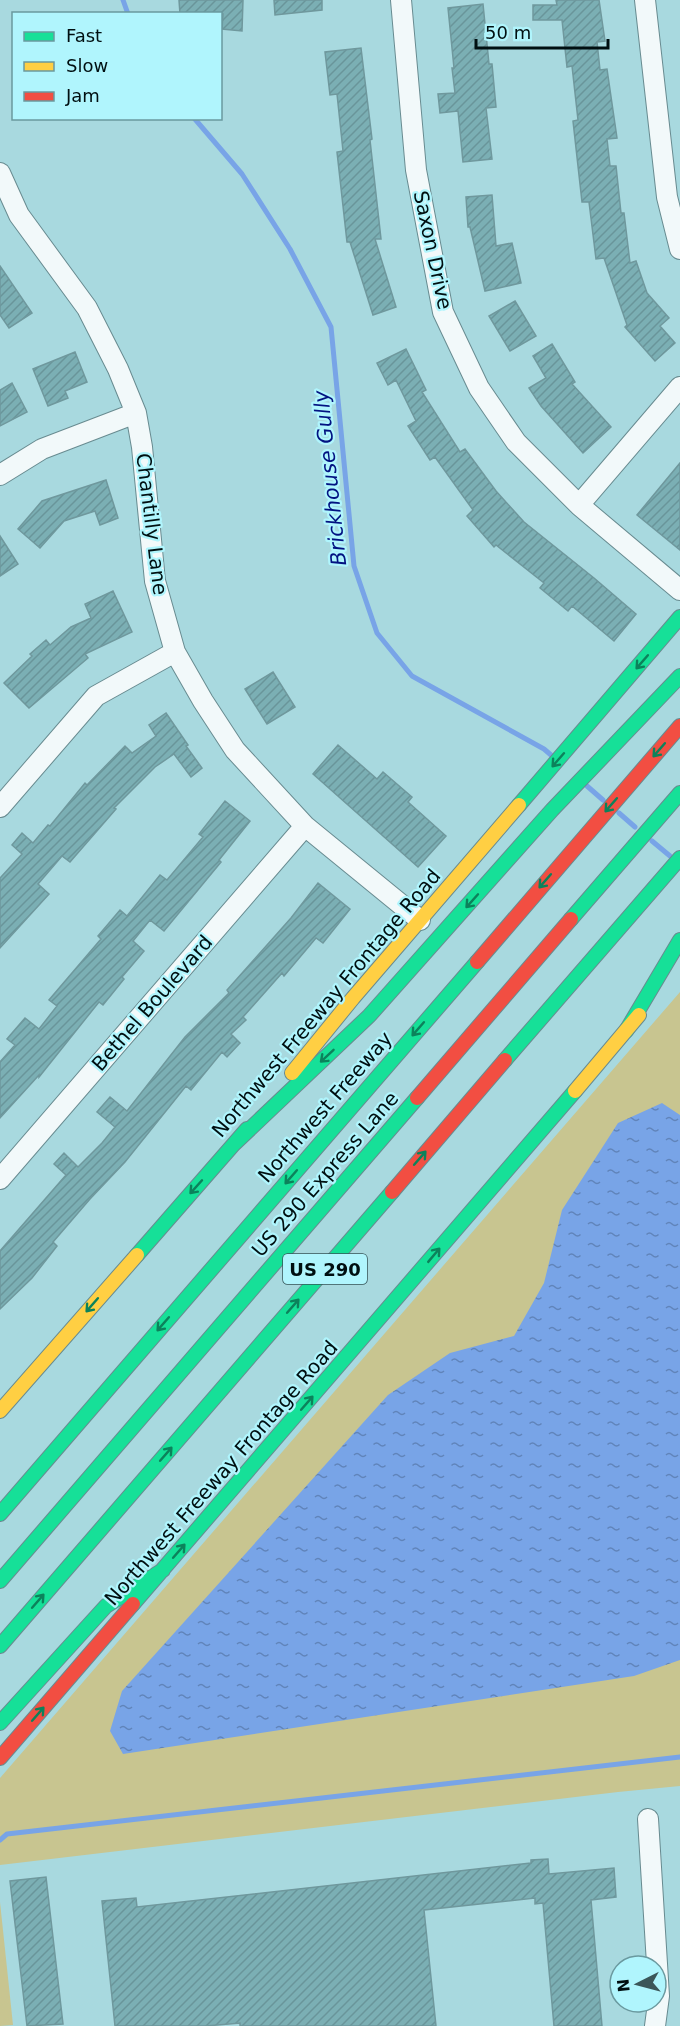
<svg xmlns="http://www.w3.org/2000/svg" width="680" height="2026" viewBox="0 0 680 2026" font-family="'DejaVu Sans',sans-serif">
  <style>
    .grass { fill: #c8c590 }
    .water { fill: url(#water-ripples) }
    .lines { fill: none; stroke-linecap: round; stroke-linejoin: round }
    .stream { stroke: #78a4e7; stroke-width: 5 }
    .building { fill: url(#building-hatch); stroke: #6f989d; stroke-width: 1.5 }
    .street-casing { stroke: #688b90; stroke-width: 22 }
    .fast-casing { stroke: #688b90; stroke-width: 16 }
    .slow-casing { stroke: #688b90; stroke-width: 16 }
    .jam-casing { stroke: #688b90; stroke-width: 16 }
    .street { stroke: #f2f9fa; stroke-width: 20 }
    .fast { stroke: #16e098; stroke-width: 14 }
    .slow { stroke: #ffcf43; stroke-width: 14 }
    .jam { stroke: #f24e42; stroke-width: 14 }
    .oneway { stroke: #0c825b }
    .labels { text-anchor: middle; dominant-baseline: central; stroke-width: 4.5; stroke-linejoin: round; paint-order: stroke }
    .shield { fill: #b0f5fd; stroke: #355458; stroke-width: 1.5 }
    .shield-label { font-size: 18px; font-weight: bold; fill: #000f11 }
    .street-label { font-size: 20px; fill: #000f11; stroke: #b0f5fd }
    .water-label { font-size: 21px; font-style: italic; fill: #021281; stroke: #b0f5fd }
  </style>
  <defs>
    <pattern id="water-ripples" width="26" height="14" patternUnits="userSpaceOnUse" patternTransform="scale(1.5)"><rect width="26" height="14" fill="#78a4e7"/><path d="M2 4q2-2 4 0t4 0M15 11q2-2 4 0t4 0" fill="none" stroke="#6084ba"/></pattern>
    <pattern id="building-hatch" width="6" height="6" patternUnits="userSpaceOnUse" patternTransform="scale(1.5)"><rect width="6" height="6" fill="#7bafb4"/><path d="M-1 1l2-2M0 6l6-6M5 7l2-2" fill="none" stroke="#69959a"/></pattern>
  </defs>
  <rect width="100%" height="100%" fill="#a8d9df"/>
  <path class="grass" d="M680 992V1786L618 1792 0 1865V1778Z
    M0 1902 13 2025 0 2026Z"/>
  <path class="water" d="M662 1103 680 1115V1660L634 1676 123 1754 110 1731 122 1691 388 1395 450 1353 514 1336 544 1283 562 1210 618 1123Z"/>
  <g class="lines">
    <path class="stream" d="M123 0 128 14
      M194 118 242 174 290 249 331 327 354 566 377 633 412 676 544 749 551 755
      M587 786 603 800
      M619 813 635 827
      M652 841 670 856
      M0 1840 7 1834 680 1757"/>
  </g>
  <path class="building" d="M179 0H243L242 31 222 29 223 14H180Z
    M274 0H322V10L275 15Z
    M556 0H599L605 41 597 42 600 70 607 69 617 138 607 139 610 166H616L621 213H624L630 263 636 261 647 293 669 318 660 326 675 343 655 361 625 327 627 325 604 258 596 259 589 202H582L573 121 578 120 572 66 567 67 562 20H533V5H557Z
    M483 4 489 64H492L496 107 486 108 492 159 463 162 458 111 440 113 438 94 455 93 452 68H454L448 8Z
    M361 48 372 139 370 140 381 239H375L396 307 373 315 350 242H347L337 152 343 151 337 94 330 95 325 52Z
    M492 195 496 246 512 243 521 283 485 291 470 227H468L466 197Z
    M0 266 32 313 9 328 0 315Z
    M515 301 536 336 510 351 489 316Z
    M552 344 575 382 572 384 611 427 583 453 541 406 529 388 546 378 533 356Z
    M406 349 426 390 422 392 460 452 465 449 496 491 524 522 594 578 636 614 614 641 572 606 568 611 540 588 544 583 496 545 494 547 467 516 473 510 435 457 430 460 408 426 416 421 396 380 388 385 377 363Z
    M75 352 87 382 65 391 68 398 48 406 33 369Z
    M12 383 27 412 0 426V390Z
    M680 463V550L637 515Z
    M106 480 118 518 100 525 95 511 64 521 40 548 18 529 42 501Z
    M0 536 18 564 0 576Z
    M113 591 132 632 85 654 88 658 29 708 4 683 32 656 30 654 46 640 50 645 71 627 91 618 85 604Z
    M273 672 295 707 267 724 245 689Z
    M166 713 188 745 186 746 202 768 191 777 174 754 155 767 114 808 116 809 70 862 62 856 38 884 49 894 0 948V878L22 854 12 845 22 833 33 843 48 825 50 826 85 783 87 785 125 746 132 753 156 736 149 725Z
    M338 745 377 779 383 772 412 797 408 802 446 836 418 867 313 774Z
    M225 801 250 821 219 860 221 862 164 931 150 920 133 941 144 951 122 977 124 979 103 1005 99 1002 39 1077V1075L0 1118V1062L15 1045 7 1039 25 1018 39 1029 57 1006 49 1000 101 939 98 936 120 910 127 916 160 875 167 880 203 837 199 834Z
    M318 883 350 909 323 943 316 938 284 976 282 973 243 1017 246 1020 231 1034 240 1043 227 1057 222 1052 191 1090 186 1086 125 1162 90 1199 53 1242 57 1246 32 1278 0 1309V1251L66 1175 54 1164 64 1153 78 1167 102 1143 115 1127 97 1112 110 1097 127 1111 185 1037 229 993 227 990 291 918Z
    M548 1859 549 1874 614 1868 616 1897 591 1900 602 2026H554L543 1903 535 1904V1898L424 1910 436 2026H240V2023L206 2026H115L102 1901 136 1898 137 1907 531 1863V1860Z
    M46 1877 63 2024 27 2026 10 1881Z"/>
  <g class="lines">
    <g class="street-casing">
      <path id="street" d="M401 0 416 170 443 312 479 388 516 442 579 505 680 590
        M645 0 667 197 680 249
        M0 173 19 215 87 308 118 369 136 413 142 447 155 581 175 652 203 701 235 750 305 826 420 920
        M0 475 42 449 136 413
        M579 505 680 387
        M0 807 96 696 175 652
        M0 1179 305 826
        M648 1819 659 1996 655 2026"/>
    </g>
    <g class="fast-casing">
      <path id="fast" d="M519 805 680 617
        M571 919 680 793
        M626 1031 680 940
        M505 1060 680 858
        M233 1145 369 1016 552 810 680 676
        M137 1255 247 1129
        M0 1514 477 962
        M0 1581 417 1098
        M133 1604 575 1091
        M0 1646 392 1192
        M0 1723 106 1606 163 1570"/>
    </g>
    <g class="slow-casing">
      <path id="slow" d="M292 1073 353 998 519 805
        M575 1091 639 1015
        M0 1411 137 1255"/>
    </g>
    <g class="jam-casing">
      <path id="jam" d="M477 962 680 726
        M417 1098 571 919
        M392 1192 505 1060
        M0 1758 133 1604"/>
    </g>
    <use href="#street" class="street"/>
    <use href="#fast" class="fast"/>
    <use href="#slow" class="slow"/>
    <use href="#jam" class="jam"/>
  </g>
  <defs><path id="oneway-shaft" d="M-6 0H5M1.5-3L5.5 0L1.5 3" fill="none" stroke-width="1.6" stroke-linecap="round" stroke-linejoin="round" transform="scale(1.5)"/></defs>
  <g class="oneway">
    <use href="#oneway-shaft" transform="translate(642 662) rotate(131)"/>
    <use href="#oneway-shaft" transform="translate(659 750) rotate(131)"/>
    <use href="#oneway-shaft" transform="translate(558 760) rotate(131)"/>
    <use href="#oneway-shaft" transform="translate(611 805) rotate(131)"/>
    <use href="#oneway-shaft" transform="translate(545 881) rotate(131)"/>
    <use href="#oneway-shaft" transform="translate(472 901) rotate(132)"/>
    <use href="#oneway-shaft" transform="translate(418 1029) rotate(131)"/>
    <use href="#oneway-shaft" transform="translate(327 1056) rotate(137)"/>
    <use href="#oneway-shaft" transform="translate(420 1158) rotate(-49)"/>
    <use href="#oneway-shaft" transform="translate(291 1177) rotate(131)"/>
    <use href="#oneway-shaft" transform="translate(196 1187) rotate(132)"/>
    <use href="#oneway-shaft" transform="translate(434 1255) rotate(-50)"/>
    <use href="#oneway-shaft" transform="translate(92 1305) rotate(131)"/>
    <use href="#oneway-shaft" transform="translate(293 1306) rotate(-49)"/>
    <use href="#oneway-shaft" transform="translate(163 1324) rotate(131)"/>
    <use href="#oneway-shaft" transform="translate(307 1403) rotate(-49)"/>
    <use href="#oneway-shaft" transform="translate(166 1454) rotate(-49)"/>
    <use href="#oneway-shaft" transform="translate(179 1551) rotate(-49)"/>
    <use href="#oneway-shaft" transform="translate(38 1601) rotate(-49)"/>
    <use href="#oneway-shaft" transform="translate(38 1714) rotate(-49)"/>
  </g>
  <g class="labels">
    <rect class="shield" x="283" y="1254" width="84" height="30" rx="4.5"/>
    <g class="shield-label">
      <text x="325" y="1269">US 290</text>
    </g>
    <g class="street-label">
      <text transform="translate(433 250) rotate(78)">Saxon Drive</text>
      <text transform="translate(152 524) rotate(83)">Chantilly Lane</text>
      <text transform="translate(152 1003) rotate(-49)">Bethel Boulevard</text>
      <text transform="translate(326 1003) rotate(-50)">Northwest Freeway Frontage Road</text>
      <text transform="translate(325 1107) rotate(-49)">Northwest Freeway</text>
      <text transform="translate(325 1174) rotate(-49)">US 290 Express Lane</text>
      <text transform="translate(221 1473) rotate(-49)">Northwest Freeway Frontage Road</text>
    </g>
    <g class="water-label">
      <text transform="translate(330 478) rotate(-96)">Brickhouse Gully</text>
    </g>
  </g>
  <rect x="12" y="12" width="210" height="108" fill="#b0f5fd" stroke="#6a999f" stroke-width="1.5"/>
  <rect x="24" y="32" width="30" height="9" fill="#16e098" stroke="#6a999f" stroke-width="1.5"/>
  <text x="66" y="42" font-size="18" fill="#000f11">Fast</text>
  <rect x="24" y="62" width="30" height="9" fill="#ffcf43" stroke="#6a999f" stroke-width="1.5"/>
  <text x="66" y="72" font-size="18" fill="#000f11">Slow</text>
  <rect x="24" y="92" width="30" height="9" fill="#f24e42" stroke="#6a999f" stroke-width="1.5"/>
  <text x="66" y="102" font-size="18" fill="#000f11">Jam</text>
  <g transform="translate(638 1984) rotate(264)"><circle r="28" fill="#b0f5fd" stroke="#6a999f" stroke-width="1.5"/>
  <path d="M0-4.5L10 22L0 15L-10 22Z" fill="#3b5659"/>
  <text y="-9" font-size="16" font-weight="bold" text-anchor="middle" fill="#000f11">N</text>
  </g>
  <path d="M476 39v9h132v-9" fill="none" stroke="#000f11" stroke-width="3"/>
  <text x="485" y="39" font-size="18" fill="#000f11" stroke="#b0f5fd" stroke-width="4.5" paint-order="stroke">50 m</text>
</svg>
